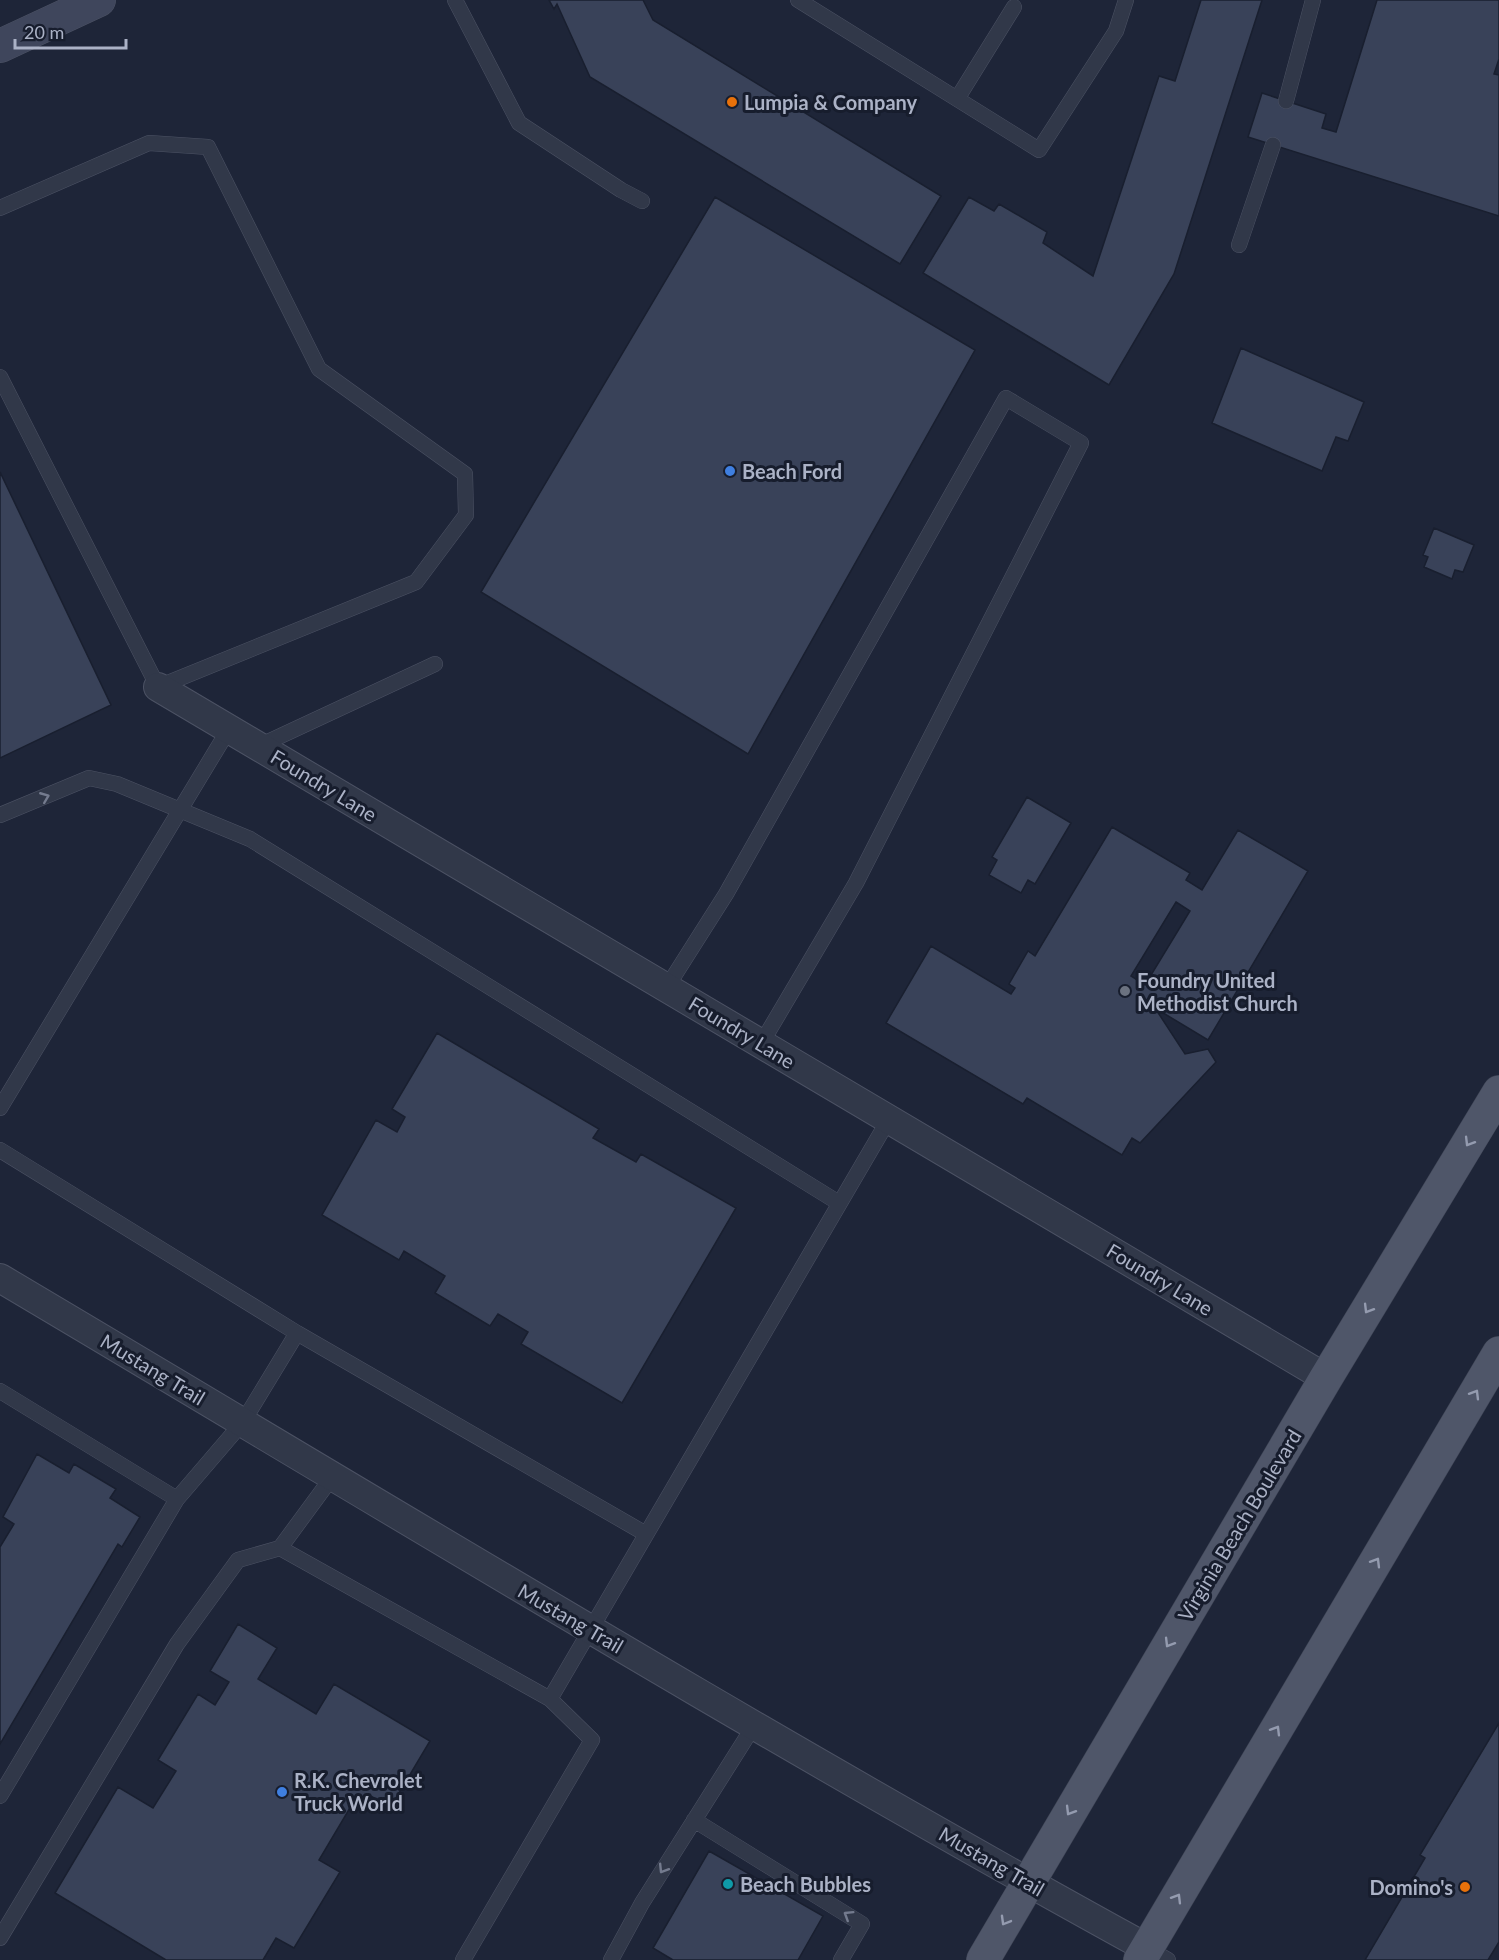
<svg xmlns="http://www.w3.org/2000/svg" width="1499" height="1960" viewBox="0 0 1499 1960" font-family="Lato,sans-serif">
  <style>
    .building { fill: #394259; stroke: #191f2f; stroke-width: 1.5; fill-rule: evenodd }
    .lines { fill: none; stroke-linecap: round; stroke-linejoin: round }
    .lane-casing { stroke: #4c5264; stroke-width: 16 }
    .street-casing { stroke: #4c5264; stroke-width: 30 }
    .secondary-casing { stroke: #4c5264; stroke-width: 34 }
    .primary-casing { stroke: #3b4152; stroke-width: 34 }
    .lane { stroke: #313849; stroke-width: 15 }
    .street { stroke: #313849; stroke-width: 28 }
    .secondary { stroke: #3f465c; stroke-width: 33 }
    .primary { stroke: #4f5669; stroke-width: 33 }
    .oneway { stroke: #747b8e }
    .oneway2 { stroke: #949baf }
    .food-dot { fill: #e8710a; stroke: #171d2d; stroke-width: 2 }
    .shop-dot { fill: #3f7fe0; stroke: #171d2d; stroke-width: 2 }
    .worship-dot { fill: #6b7280; stroke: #171d2d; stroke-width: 2 }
    .culture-dot { fill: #0f9aa8; stroke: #171d2d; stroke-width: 2 }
    .labels { text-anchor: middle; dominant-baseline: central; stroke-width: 6; stroke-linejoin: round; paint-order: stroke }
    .poi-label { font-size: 20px; font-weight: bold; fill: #abb2c6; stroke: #171d2d; text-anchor: start }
    .street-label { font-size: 20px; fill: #abb2c6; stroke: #171d2d }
  </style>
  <rect width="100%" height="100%" fill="#1e2538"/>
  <path class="building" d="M549 0H643L653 20 941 196 900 264 590 77 557 4 554 9Z
    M1201 0H1262L1174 274 1109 385 923 273 969 197 994 211 999 204 1047 232 1043 243 1093 276 1159 76 1175 81Z
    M1377 0H1499V59L1494 74 1499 75V216L1248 137 1262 93 1326 114 1322 128 1336 132Z
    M715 197 975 350 748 754 481 592Z
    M1241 348 1364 402 1348 441 1336 437 1322 471 1212 423Z
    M0 472 111 705 0 758Z
    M1434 528 1474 545 1463 572 1455 570 1452 579 1424 567 1428 557 1423 555Z
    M1027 797 1071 823 1035 884 1028 880 1021 893 989 875 997 860 992 857Z
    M1112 827 1190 873 1186 880 1202 890 1238 830 1308 871 1208 1040 1155 1008 1185 1054 1208 1049 1216 1062 1140 1143 1132 1138 1122 1155 1027 1098 1023 1104 886 1023 931 946 1011 994 1015 988 1009 984 1028 951 1035 956ZM1176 902 1190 911 1145 985 1131 976Z
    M437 1033 599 1129 593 1138 636 1162 641 1154 736 1208 622 1403 521 1344 528 1332 498 1314 490 1326 435 1293 445 1276 404 1251 399 1260 322 1215 376 1120 397 1132 405 1117 392 1109Z
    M37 1454 69 1473 74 1464 116 1489 110 1498 140 1517 122 1547 118 1544 0 1744V1547L14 1524 3 1517Z
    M238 1624 277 1648 258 1679 316 1714 334 1684 430 1741 390 1808 371 1796 364 1807 354 1801 319 1860 340 1872 294 1948 276 1938 263 1960H166L55 1893 118 1787 153 1808 176 1771 158 1760 198 1694 215 1705 229 1682 210 1671Z
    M1499 1723V1942L1488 1960H1365L1425 1858 1420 1855Z
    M709 1851 823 1916 798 1960H673L653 1948Z"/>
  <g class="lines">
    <g class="lane-casing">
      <path id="lane" d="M455 0 519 123 621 190 642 201
        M798 0 1039 150 1116 31 1126 0
        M957 99 1014 7
        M1286 101 1313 0
        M0 208 149 143 208 147 319 369 465 474 466 515 416 582 158 687 0 377
        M1239 245 1273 145
        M259 746 435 664
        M0 815 89 778 117 784 250 839 839 1203
        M667 987 726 894 1006 398 1081 443 856 883 761 1044
        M0 1108 229 729
        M0 1150 297 1333 243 1422 177 1499 0 1391
        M297 1333 646 1534
        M333 1476 280 1548 550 1699
        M0 1796 177 1499
        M694 1820 862 1924 841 1960
        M0 1938 177 1644 238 1560 280 1548
        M1147 1948 1168 1960
        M463 1960 592 1740 550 1699 889 1119
        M611 1960 642 1903 755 1724"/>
    </g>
    <g class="street-casing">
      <path id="street" d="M158 687 1326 1378
        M0 1278C381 1504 759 1735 1147 1948"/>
    </g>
    <g class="secondary-casing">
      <path id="secondary" d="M0 46 99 0"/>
    </g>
    <g class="primary-casing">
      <path id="primary" d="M983 1960 1326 1378 1499 1092
        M1140 1960 1499 1353"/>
    </g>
    <use href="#lane" class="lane"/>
    <use href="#street" class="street"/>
    <use href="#secondary" class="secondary"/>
    <use href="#primary" class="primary"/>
  </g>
  <defs><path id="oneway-chevron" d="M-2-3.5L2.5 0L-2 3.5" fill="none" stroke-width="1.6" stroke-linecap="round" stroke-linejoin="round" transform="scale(1.5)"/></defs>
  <g class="oneway">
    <use href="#oneway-chevron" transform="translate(45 797) rotate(-22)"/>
    <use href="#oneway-chevron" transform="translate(663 1869) rotate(122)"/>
    <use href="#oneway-chevron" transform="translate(848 1915) rotate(-148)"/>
  </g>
  <g class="oneway2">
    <use href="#oneway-chevron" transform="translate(1469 1142) rotate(121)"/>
    <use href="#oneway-chevron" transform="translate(1368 1309) rotate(121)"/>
    <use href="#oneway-chevron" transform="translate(1475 1394) rotate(-59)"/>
    <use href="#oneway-chevron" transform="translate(1376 1562) rotate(-59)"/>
    <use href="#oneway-chevron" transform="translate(1169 1643) rotate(121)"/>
    <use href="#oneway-chevron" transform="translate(1276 1730) rotate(-59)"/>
    <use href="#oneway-chevron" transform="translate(1070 1811) rotate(121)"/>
    <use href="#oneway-chevron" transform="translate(1177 1898) rotate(-59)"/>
    <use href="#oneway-chevron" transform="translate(1005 1921) rotate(120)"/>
  </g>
  <g class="food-dot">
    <circle cx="732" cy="102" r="6"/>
    <circle cx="1465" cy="1887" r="6"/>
  </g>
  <g class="shop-dot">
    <circle cx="730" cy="471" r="6"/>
    <circle cx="282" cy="1792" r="6"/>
  </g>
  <circle class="worship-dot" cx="1125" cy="991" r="6"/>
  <circle class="culture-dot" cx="728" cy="1884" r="6"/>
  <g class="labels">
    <g class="poi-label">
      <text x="744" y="102">Lumpia &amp; Company</text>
      <text x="742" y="471">Beach Ford</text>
      <text x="1137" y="980">Foundry United<tspan x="1137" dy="23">Methodist Church</tspan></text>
      <text x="294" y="1780">R.K. Chevrolet<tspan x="294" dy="23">Truck World</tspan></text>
      <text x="740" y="1884">Beach Bubbles</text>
      <text x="1453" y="1887" text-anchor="end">Domino's</text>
    </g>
    <g class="street-label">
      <text transform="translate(324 785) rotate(31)">Foundry Lane</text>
      <text transform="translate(742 1032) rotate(31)">Foundry Lane</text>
      <text transform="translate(1160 1279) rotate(31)">Foundry Lane</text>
      <text transform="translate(153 1369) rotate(31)">Mustang Trail</text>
      <text transform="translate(1239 1525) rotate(-59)">Virginia Beach Boulevard</text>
      <text transform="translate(571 1618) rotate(30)">Mustang Trail</text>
      <text transform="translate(992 1861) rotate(30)">Mustang Trail</text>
    </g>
  </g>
  <path d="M15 39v9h111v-9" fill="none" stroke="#abb2c6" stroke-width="3"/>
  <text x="24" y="39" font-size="18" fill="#abb2c6" stroke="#171d2d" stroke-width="4.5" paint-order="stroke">20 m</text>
</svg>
